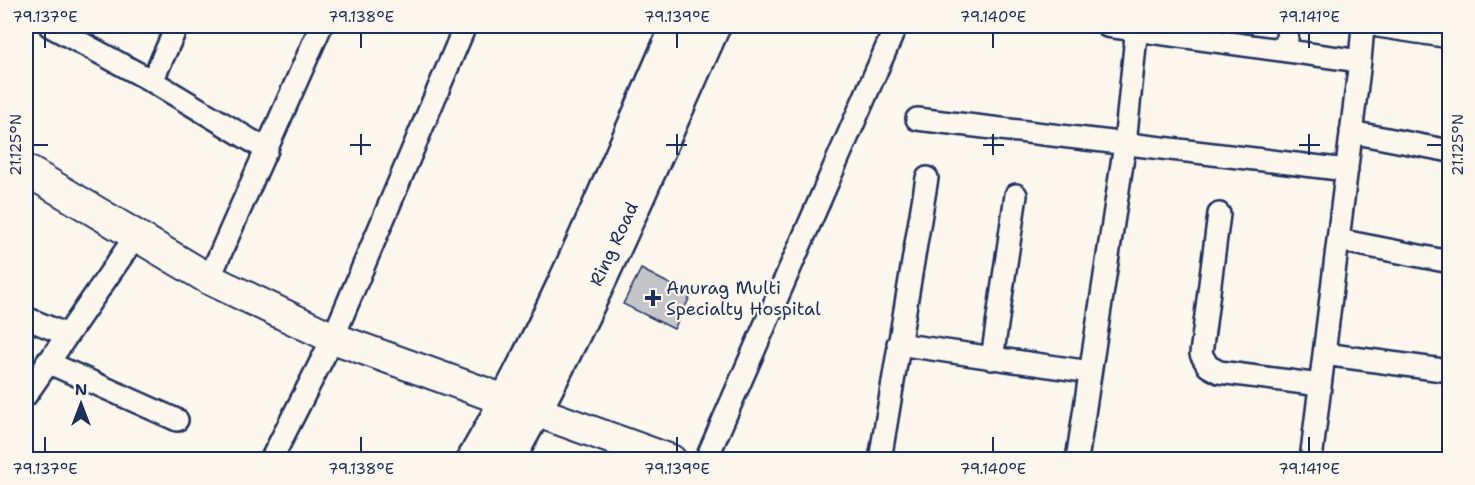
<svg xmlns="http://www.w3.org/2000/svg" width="1475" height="485" viewBox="0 0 1475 485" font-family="'Shantell Sans',sans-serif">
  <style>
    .building { fill: #c3c5c9; stroke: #1b2f5e; stroke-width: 1.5 }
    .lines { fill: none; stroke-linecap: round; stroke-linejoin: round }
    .street-casing { stroke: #1b2f5e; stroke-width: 26 }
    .secondary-casing { stroke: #1b2f5e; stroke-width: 34 }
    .highway-casing { stroke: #1b2f5e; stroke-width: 38 }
    .street { stroke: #fbf7ec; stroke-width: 21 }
    .secondary { stroke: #fbf7ec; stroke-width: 30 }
    .highway { stroke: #fbf7ec; stroke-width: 33 }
    .ticks { fill: none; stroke: #1b2f5e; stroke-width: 2 }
    .poi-dot { fill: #1b2f5e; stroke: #fbf7ec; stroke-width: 2 }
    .labels { text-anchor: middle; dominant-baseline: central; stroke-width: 4.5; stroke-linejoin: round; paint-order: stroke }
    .street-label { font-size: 18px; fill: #1b2f5e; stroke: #fbf7ec }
    .poi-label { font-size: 18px; fill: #1b2f5e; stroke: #fbf7ec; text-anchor: start }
    .neatline { fill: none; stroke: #1b2f5e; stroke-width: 2 }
    .ticks-label { font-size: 15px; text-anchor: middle; fill: #1b2f5e }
  </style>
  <rect width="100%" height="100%" fill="#fbf7ec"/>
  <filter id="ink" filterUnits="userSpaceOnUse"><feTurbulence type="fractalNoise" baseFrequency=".0167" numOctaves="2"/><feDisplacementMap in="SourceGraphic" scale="12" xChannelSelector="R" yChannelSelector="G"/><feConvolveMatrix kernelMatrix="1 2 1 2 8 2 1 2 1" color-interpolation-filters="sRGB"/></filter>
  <g filter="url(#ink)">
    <path class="building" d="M641 269 691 295 674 329 623 304Z"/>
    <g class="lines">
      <g class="street-casing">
        <path id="street" d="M50 26 152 81 267 150
          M1107 26 1360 61 1311 460
          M1378 26 1450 37
          M1286 51 1288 26
          M1360 61 1363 26
          M152 81 177 26
          M917 119 1347 170
          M1351 132 1450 151
          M1219 214 1201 354 1208 366 1219 372 1320 385
          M1338 240 1450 262
          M209 279 321 26
          M26 318 65 334
          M898 344 1090 372
          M1324 354 1450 371
          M992 359 1016 195
          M47 362 177 420
          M26 395 135 237
          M271 460 333 338 465 26
          M706 460 896 26
          M880 460 927 178
          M1077 460 1125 144 1137 26"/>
      </g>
      <g class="secondary-casing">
        <path id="secondary" d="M26 170 209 279 333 338 671 460"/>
      </g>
      <g class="highway-casing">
        <path id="highway" d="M474 460C554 321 614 172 678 26
          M507 460C586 321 648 171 713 26"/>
      </g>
      <use href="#street" class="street"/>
      <use href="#secondary" class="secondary"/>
      <use href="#highway" class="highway"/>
    </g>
  </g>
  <path class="ticks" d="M45 33V48M361 33V48M677 33V48M993 33V48M1309 33V48M361 134V155M677 134V155M993 134V155M1309 134V155M33 145H48M350 145H371M666 145H687M983 145H1004M1299 145H1320M1427 145H1442M45 437V452M361 437V452M677 437V452M993 437V452M1309 437V452"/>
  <path class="poi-dot" d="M650 289h6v6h6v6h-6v6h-6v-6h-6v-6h6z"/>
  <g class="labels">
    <g class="street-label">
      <text transform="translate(614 244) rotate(-65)">Ring Road</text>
    </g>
    <g class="poi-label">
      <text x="666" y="288">Anurag Multi<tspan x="666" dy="21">Specialty Hospital</tspan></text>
    </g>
  </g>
  <rect width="1475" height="485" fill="none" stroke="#fbf7ec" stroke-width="66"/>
  <g transform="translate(81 404)" stroke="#fbf7ec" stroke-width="4.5" paint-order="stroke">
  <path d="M0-4.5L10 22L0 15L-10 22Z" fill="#1b2f5e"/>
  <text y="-9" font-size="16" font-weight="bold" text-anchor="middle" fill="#1b2f5e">N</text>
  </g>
  <rect x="33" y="33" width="1409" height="419" class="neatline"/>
  <g class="ticks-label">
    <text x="45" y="22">79.137°E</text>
    <text x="361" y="22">79.138°E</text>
    <text x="677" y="22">79.139°E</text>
    <text x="993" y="22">79.140°E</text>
    <text x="1309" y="22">79.141°E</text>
    <text transform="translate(16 145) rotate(-90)" y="5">21.125°N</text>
    <text transform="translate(1458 145) rotate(-90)" y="5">21.125°N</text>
    <text x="45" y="474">79.137°E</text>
    <text x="361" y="474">79.138°E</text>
    <text x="677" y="474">79.139°E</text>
    <text x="993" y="474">79.140°E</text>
    <text x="1309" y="474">79.141°E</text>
  </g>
</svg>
